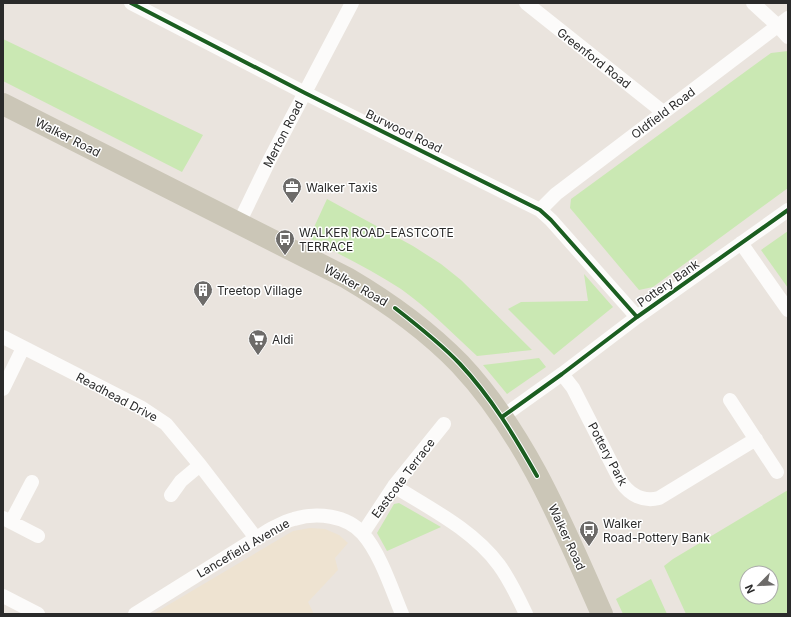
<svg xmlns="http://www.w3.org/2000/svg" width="791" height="617" viewBox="0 0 791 617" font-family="Inter,sans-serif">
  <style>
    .education { fill: #eee3d1 }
    .green { fill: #cae8b3; fill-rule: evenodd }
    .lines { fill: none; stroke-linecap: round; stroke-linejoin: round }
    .street { stroke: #fcfbfa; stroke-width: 14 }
    .primary { stroke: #cbc6b7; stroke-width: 22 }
    .cycleway-casing { stroke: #fff; stroke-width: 6 }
    .cycleway { stroke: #1b5e20; stroke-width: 4 }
    .labels { text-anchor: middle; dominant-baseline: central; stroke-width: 3; stroke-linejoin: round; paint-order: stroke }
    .street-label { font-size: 12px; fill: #2a2a2a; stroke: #fff }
    .poi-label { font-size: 12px; fill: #2a2a2a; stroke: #fff; text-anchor: start }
  </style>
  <rect width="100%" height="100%" fill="#eae4de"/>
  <path class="education" d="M310 528 325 529 339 535 348 543 335 558 338 570 308 602 314 614H153L293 531Z"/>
  <path class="green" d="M3 39 203 135 182 172 3 81Z
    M788 51V188L653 287 639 290 570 208 571 199 771 53Z
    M327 199 413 246 441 264 461 280 532 350 477 356C452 333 428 308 401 289 372 270 340 255 309 238Z
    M788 231V288L761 250Z
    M584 274 613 307 554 355 508 309 521 302 588 301Z
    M539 358 546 367 507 394 483 365Z
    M788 490V614H686L664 566 673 559ZM747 573H771V597H747Z
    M399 503 441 527 387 551 377 533 394 504Z
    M651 579 667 614H623L616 599Z"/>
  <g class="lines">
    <path class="street" d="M131 3 305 93 540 210 551 220 637 317
      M526 3 663 112
      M753 3 778 26 788 37
      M540 210 556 194 788 18
      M239 223 269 161 352 3
      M741 243 788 310
      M3 337 142 408 166 424 200 465 256 538
      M562 374 573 388 621 482C630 495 643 502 659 498L756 439
      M3 389 23 348
      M730 400 777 472
      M502 417 562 374 637 317 788 210
      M394 486C431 509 473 530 499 565 510 580 518 597 526 614
      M171 495 181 481 200 465
      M3 518 38 536
      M11 522 32 482
      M363 533 394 486 444 424
      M3 596 38 614
      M135 614 269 530C277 526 285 521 294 519 316 512 347 515 363 534 380 553 392 590 402 614"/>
    <path class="primary" d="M3 104 347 278C388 302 427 330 460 364 526 434 564 528 602 614"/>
    <g class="cycleway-casing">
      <path id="cycleway" d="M131 3 305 93 540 210 551 220 637 317
        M395 308C417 325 440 343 460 364 491 397 515 437 537 476
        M502 417 562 374 637 317 788 210"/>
    </g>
    <use href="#cycleway" class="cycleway"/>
  </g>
  <defs>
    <g id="office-pin" transform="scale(1)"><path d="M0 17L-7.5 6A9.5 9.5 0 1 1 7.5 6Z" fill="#6d6b69" stroke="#fff"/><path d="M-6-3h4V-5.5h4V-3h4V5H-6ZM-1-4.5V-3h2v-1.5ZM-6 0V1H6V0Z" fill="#fff"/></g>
    <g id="bus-pin" transform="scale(1)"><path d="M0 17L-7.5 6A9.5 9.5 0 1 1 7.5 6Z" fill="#6d6b69" stroke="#fff"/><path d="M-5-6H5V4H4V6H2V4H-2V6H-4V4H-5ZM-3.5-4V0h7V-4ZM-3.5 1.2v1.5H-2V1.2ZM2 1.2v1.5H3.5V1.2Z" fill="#fff"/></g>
    <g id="building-pin" transform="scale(1)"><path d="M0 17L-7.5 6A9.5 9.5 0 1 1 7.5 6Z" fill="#6d6b69" stroke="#fff"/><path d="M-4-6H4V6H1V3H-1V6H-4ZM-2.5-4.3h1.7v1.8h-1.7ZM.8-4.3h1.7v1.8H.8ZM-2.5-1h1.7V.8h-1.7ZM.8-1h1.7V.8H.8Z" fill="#fff"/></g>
    <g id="supermarket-pin" transform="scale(1)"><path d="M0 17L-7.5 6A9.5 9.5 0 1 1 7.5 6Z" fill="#6d6b69" stroke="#fff"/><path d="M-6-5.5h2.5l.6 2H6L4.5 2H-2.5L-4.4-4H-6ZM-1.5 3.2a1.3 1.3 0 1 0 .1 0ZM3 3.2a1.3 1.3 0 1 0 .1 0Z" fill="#fff"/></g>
  </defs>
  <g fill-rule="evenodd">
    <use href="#office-pin" x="292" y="187"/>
    <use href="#bus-pin" x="285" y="239"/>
    <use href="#building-pin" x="203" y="290"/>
    <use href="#supermarket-pin" x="258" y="339"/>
    <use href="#bus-pin" x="589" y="530"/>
  </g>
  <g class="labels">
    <g class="street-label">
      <text transform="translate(594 58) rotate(38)">Greenford Road</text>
      <text transform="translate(663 113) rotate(-37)">Oldfield Road</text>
      <text transform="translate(404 131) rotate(26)">Burwood Road</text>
      <text transform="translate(283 134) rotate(-63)">Merton Road</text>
      <text transform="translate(68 137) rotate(27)">Walker Road</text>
      <text transform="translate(668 283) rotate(-35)">Pottery Bank</text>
      <text transform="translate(356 285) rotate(30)">Walker Road</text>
      <text transform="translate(117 397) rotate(28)">Readhead Drive</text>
      <text transform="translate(608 454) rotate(62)">Pottery Park</text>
      <text transform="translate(403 478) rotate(-53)">Eastcote Terrace</text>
      <text transform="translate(567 537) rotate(65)">Walker Road</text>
      <text transform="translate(243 548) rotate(-30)">Lancefield Avenue</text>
    </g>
    <g class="poi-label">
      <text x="306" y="187">Walker Taxis</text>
      <text x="299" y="232">WALKER ROAD-EASTCOTE<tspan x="299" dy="14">TERRACE</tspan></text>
      <text x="217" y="290">Treetop Village</text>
      <text x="272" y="339">Aldi</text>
      <text x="603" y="523">Walker<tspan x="603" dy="14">Road-Pottery Bank</tspan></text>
    </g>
  </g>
  <rect width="791" height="617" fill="none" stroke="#2a2a2a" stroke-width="8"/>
  <g transform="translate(759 585) rotate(246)"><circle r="19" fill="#ffffff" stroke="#aaaaaa"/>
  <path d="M0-3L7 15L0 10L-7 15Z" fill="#6d6b69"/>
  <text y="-6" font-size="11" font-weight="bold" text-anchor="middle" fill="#2a2a2a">N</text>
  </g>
</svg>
